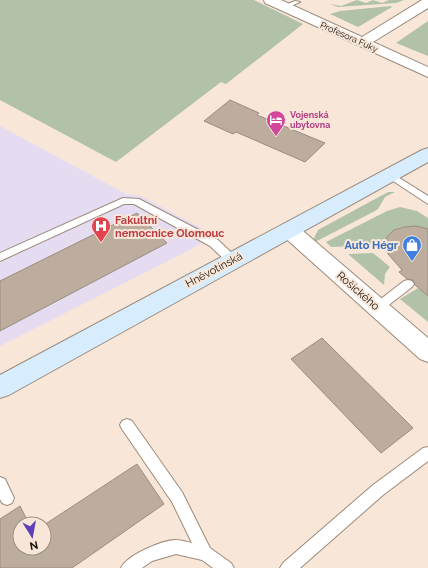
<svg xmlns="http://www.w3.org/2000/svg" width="428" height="568" viewBox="0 0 428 568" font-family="Raleway,sans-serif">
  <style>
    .medical { fill: #e5dcf1 }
    .green { fill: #b1c1aa }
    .building { fill: #bdad9f; stroke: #9b8c7f }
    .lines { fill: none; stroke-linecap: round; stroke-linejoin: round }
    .lane-casing { stroke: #9a8b7d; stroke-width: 2 }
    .street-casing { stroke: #9a8b7d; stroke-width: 2 }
    .secondary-casing { stroke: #9a8b7d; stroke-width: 2 }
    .lane { fill: #fff; fill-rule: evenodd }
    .street { fill: #fff; fill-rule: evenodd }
    .secondary { fill: #d7edfd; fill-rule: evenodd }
    .labels { text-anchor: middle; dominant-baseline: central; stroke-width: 4; stroke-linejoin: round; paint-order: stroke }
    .far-street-label { font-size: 9px; fill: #18120d; stroke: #f8e7d8 }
    .far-hotel-label { font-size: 9px; font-weight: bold; fill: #b23c85; stroke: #f8e7d8; text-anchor: start }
    .health-label { font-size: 11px; font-weight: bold; fill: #be3a42; stroke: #f8e7d8; text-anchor: start }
    .shop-label { font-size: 11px; font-weight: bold; fill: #366cbe; stroke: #f8e7d8; text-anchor: end }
    .street-label { font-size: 11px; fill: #18120d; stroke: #f8e7d8 }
  </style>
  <rect width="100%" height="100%" fill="#f8e7d8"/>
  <path class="medical" d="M0 126 126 194 141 196 214 235 190 250 0 346Z"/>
  <path class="green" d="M0 0H254L303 24 226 84 221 82 116 162 0 100Z
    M357 0 366 3 373 0 382 3 389 0H404L396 3 338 7 330 4 341 6Z
    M391 6 392 7 358 27 330 14 340 11Z
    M428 21V56L396 43Z
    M388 192H395L385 197 378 209 375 211 315 242 314 238 318 230Z
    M400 207 417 211 428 218V229C410 225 390 223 385 245L331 247 326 242 387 211Z
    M373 253 390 267 385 274 384 285 348 254Z
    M418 288 428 296V322L400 299Z"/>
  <path class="building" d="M230 100 259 113 257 115 325 143 305 162 236 132 233 134 204 121Z
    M137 213 167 243 0 331V281Z
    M416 226 428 229V296L415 285 413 280 407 279 399 272 402 270 388 254 385 245 387 237 394 230 404 227Z
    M322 338 413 428 381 453 291 359Z
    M137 464 164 504 72 568H0V519L20 506 29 524H20V548H44V525Z"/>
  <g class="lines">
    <g class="lane-casing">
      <path id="lane" d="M295 1 300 2 286 8 281 7Z
        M390 172 428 196V204L387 177 385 175Z
        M123 198 139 199 218 240 236 257 237 260 236 263H228L210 246 134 204H124L0 261V253Z
        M408 280 412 281 414 284 412 287 381 311 377 312 373 311 371 308 373 305 404 281Z
        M127 419 132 421 182 492 210 548 231 563 234 568H213L202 560 176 554 152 561 142 568H121C127 555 162 540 176 540 181 540 187 542 192 543L172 502 122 429 120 425 122 421Z
        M428 447V461L383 495 300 568H280L283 563 373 485 423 448Z
        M0 477 5 479 14 498 12 503 7 505 2 503 0 499Z"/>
    </g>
    <g class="street-casing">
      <path id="street" d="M264 0H281L362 37 422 0H428V8L373 42 428 67V77L265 3Z
        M289 223 296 225 428 338V362L420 359 282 235 279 230 282 225Z"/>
    </g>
    <g class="secondary-casing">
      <path id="secondary" d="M428 148V162L9 395 0 398V375L422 150Z"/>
    </g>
    <use href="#lane" class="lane"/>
    <use href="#street" class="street"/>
    <use href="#secondary" class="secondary"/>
  </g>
  <defs>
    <g id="hotel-pin" transform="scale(1)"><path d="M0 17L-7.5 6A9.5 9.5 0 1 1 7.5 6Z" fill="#d1479c" stroke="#f8e7d8"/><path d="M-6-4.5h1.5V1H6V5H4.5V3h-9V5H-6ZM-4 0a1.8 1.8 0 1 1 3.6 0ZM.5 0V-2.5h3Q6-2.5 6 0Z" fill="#fff"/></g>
    <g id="hospital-pin" transform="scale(1)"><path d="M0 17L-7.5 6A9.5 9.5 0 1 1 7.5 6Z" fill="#e0444e" stroke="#f8e7d8"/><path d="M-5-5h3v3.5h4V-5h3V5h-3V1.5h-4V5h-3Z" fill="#fff"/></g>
    <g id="shop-pin" transform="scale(1)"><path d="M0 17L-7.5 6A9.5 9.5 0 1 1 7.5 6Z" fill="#3f7fe0" stroke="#f8e7d8"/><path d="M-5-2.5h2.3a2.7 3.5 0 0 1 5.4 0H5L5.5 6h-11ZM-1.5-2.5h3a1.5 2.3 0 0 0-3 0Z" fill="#fff"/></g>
  </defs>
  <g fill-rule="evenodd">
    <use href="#hotel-pin" x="276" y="120"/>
    <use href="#hospital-pin" x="101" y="226"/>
    <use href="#shop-pin" x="412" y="245"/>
  </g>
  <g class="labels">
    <g class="far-street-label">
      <text transform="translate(349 37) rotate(24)">Profesora Fuky</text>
    </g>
    <g class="far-hotel-label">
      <text x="290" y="115">Vojenská<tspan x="290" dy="10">ubytovna</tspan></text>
    </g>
    <g class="health-label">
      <text x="115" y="220">Fakultní<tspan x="115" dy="13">nemocnice Olomouc</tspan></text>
    </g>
    <g class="shop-label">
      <text x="398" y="245">Auto Hégr</text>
    </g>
    <g class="street-label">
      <text transform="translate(214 270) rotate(-28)">Hněvotínská</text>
      <text transform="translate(358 291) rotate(41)">Rošického</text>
    </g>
  </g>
  <g transform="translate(32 536) rotate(169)"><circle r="19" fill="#f8e7d8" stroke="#9e9287"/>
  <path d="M0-3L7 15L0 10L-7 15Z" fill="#5d40b8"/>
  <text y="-6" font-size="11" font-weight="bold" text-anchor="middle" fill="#18120d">N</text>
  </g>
</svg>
